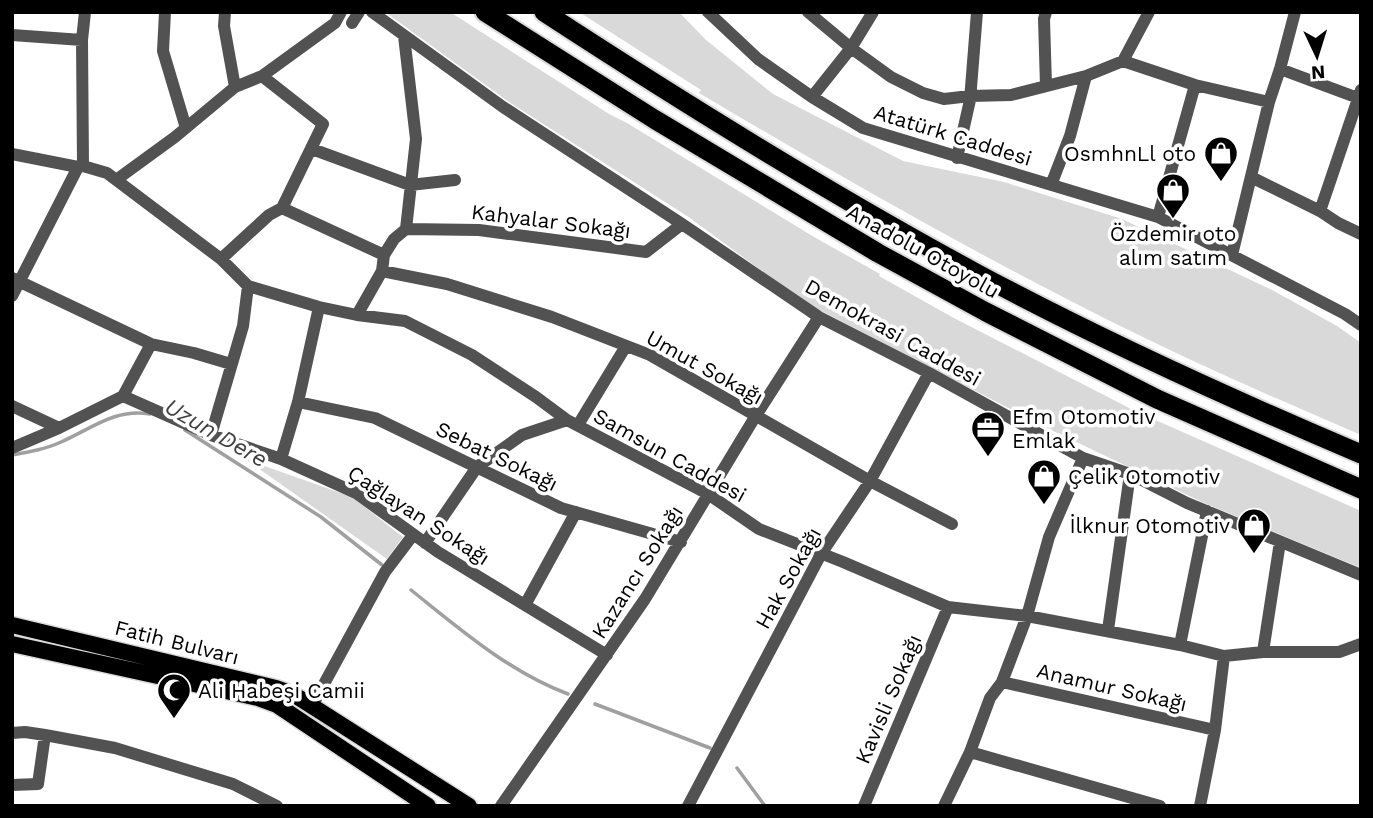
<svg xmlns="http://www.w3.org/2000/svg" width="1373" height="818" viewBox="0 0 1373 818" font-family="'Work Sans',sans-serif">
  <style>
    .green { fill: #d9d9d9 }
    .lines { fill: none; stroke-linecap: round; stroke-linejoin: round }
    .stream { stroke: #a0a0a0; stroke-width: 3.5 }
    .major-casing { stroke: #dbdbdb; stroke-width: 19 }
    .highway-casing { stroke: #dbdbdb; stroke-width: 23 }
    .minor { stroke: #525252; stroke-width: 12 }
    .major { stroke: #000; stroke-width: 16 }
    .highway { stroke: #000; stroke-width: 19 }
    .labels { text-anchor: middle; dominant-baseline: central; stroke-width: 7; stroke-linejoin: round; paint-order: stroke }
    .street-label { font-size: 21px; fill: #000; stroke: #fff }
    .poi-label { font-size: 21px; fill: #000; stroke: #fff; text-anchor: start }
    .water-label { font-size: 23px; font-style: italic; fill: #414141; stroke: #fff }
  </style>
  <rect width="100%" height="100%" fill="#fff"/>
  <path class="green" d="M385 12H450L609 114 627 123 814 237 880 274 879 276 952 317 1135 411 1361 511V568L1204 503 1049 429 804 302 690 218 509 102Z
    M579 12H679L706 40 773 94 903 161 1004 182 1122 219 1274 291 1337 326 1361 343V435C1277 399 1192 362 1110 321 970 251 834 173 699 93L701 90Z
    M245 459 352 497 403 537 387 559Z"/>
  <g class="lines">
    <path class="stream" d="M185 430 321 517 382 565
      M12 455C29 452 46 449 61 442 91 429 115 408 150 414
      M411 590C460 629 509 672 568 694
      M595 704 710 748
      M737 768 765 806"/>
    <g class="major-casing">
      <path id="major" d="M12 625 276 688 293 694 469 806
        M12 644 258 698 277 705 428 806"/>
    </g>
    <g class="highway-casing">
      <path id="highway" d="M485 12 654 119 878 253 986 312 1157 399 1361 489
        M544 12C685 104 830 194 978 274 1103 341 1231 399 1361 454"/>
    </g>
    <path class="minor" d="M165 12 163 51 186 128
      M225 12 224 26 235 87
      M372 12 503 107 682 224 819 317 929 373 1083 458 1130 474 1187 503 1361 575
      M708 12 758 59 812 97 863 128 1158 217 1345 314 1361 325
      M808 12 851 48 891 77 923 93 944 99 970 96 1011 95 1086 76 1123 61 1149 12
      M352 23 359 12
      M12 35 82 40
      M1123 61 1195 85 1269 102
      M1280 69 1358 98
      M1046 86 1044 19 1046 12
      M812 97 851 48 873 12
      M312 149 410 185 455 180
      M12 154 78 167 83 166 107 173 221 259 248 286 319 307 357 315 405 321 472 355 536 397 567 420 708 494 759 529 843 562 948 607 1027 616 1180 645 1224 656 1263 652H1339L1361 644
      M957 158 970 100 977 12
      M83 166 82 40 85 12
      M1251 177 1320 211 1338 223 1361 234
      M116 180 175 137 235 87 262 76 335 23 341 12
      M1051 185 1070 136 1086 76
      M282 208 384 255
      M1320 211 1361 90
      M1158 217 1195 85
      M406 229 479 230 646 252 682 224
      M1232 255 1269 102 1280 69 1295 12
      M221 259 269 215 282 208 323 124 262 76
      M382 271 447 284 552 317 650 355 870 481 952 524
      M12 278 151 344 194 353 231 364
      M12 296 78 167
      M357 315 382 271 384 255 394 239 406 229 416 139 404 36
      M123 396 211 435 281 459 356 493 438 552 607 655
      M298 402 375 418 561 508 681 542
      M12 406 59 428
      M578 425 626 346
      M211 435 243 326 248 286
      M12 448 59 428 123 396 151 344
      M281 459 298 402 319 307
      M425 543 477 467 522 435 567 420
      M525 605 576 512
      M1108 630 1130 474
      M1180 645 1207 511
      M1263 652 1280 542
      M1002 682 1215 730
      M312 706 385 572 413 535
      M12 733 25 732 45 735 115 748 233 784 277 806
      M970 752 1160 806
      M12 785 38 784 45 735
      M501 806 645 599 755 417 819 317
      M688 806 821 554 870 481 929 373
      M864 806 948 607
      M944 806 970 752 990 698 1002 682 1027 616 1049 537 1083 458
      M1200 806 1215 730 1224 656"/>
    <use href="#major" class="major"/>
    <use href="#highway" class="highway"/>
  </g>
  <defs>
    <g id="shop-pin" transform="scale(1.75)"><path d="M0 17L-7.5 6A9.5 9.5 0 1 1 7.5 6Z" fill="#000" stroke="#fff"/><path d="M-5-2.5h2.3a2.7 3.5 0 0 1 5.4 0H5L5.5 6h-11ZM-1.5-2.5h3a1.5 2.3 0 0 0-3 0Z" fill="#fff"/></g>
    <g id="office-pin" transform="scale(1.75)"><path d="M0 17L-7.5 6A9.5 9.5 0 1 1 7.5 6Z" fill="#000" stroke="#fff"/><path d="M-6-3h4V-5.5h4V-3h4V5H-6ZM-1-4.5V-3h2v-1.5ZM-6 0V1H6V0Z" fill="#fff"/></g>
    <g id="mosque-pin" transform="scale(1.75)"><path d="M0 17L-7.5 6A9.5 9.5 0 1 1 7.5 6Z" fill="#000" stroke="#fff"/><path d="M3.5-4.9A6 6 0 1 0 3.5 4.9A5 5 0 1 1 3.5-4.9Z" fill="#fff"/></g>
  </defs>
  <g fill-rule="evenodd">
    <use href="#shop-pin" x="1221" y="153"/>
    <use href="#shop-pin" x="1173" y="190"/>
    <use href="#office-pin" x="988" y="428"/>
    <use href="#shop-pin" x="1044" y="476"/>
    <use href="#shop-pin" x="1254" y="525"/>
    <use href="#mosque-pin" x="174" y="690"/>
  </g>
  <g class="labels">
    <g class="street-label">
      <text transform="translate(953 135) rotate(17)">Atatürk Caddesi</text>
      <text transform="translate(551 221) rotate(7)">Kahyalar Sokağı</text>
      <text transform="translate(923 251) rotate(29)">Anadolu Otoyolu</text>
      <text transform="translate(893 332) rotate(29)">Demokrasi Caddesi</text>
      <text transform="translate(705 367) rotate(29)">Umut Sokağı</text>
      <text transform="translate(670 455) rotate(29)">Samsun Caddesi</text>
      <text transform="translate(497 456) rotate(26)">Sebat Sokağı</text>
      <text transform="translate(419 515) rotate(33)">Çağlayan Sokağı</text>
      <text transform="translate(637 572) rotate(-58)">Kazancı Sokağı</text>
      <text transform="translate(788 578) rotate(-61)">Hak Sokağı</text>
      <text transform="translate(177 642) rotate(14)">Fatih Bulvarı</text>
      <text transform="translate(1112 687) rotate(13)">Anamur Sokağı</text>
      <text transform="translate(888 699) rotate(-67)">Kavisli Sokağı</text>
    </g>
    <g class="poi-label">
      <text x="1196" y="153" text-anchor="end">OsmhnLl oto</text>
      <text x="1173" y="233" text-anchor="middle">Özdemir oto<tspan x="1173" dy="24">alım satım</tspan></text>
      <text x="1012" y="416">Efm Otomotiv<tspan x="1012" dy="24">Emlak</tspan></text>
      <text x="1068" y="476">Çelik Otomotiv</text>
      <text x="1230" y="525" text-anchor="end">İlknur Otomotiv</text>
      <text x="198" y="690">Ali Habeşi Camii</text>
    </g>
    <g class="water-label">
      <text transform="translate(216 433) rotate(30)">Uzun Dere</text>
    </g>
  </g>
  <rect width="1373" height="818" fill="none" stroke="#000000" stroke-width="28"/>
  <g transform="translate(1317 56) rotate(176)" stroke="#ffffff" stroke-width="5" paint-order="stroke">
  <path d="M0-5L12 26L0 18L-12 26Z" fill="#000000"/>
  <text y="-10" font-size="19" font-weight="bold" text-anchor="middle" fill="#000000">N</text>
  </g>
</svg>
